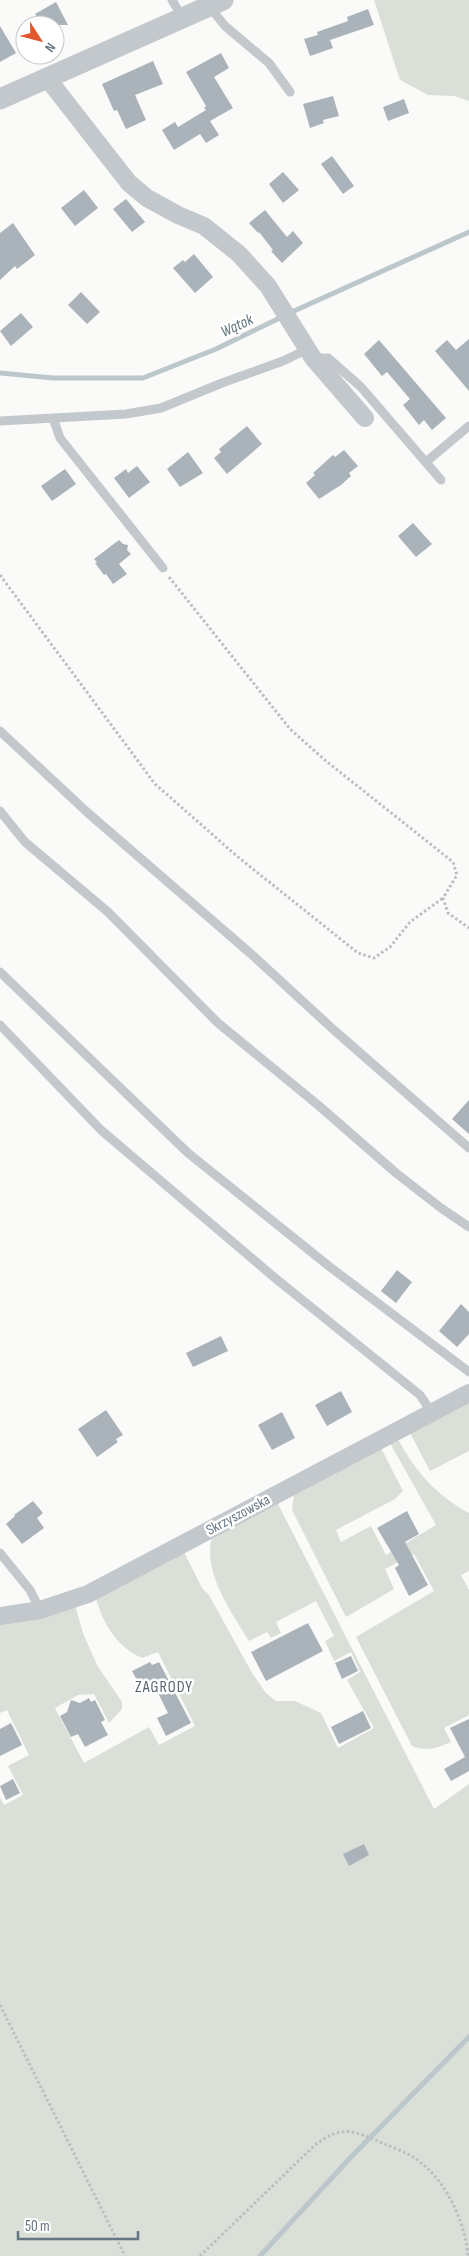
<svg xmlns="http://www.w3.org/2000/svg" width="469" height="2256" viewBox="0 0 469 2256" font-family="'Sofia Sans Condensed',sans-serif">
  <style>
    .green { fill: #dadfd7 }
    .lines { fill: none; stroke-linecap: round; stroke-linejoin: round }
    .stream { stroke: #bbc7cb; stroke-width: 5 }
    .building { fill: #aab3b9 }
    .path { stroke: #bbbfc2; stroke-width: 3; stroke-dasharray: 2.5 2.5; stroke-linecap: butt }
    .service { stroke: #c3c8cc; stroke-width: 9 }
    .minor { stroke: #c3c8cc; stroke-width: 18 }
    .tertiary { stroke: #c3c8cc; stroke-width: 21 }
    .labels { text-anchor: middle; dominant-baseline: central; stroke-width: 5; stroke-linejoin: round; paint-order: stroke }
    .street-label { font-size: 15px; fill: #657683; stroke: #fff }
    .water-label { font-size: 16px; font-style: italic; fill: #60757c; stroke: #fff }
    .neighbourhood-label { font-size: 16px; letter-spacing: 1px; fill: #57646e; stroke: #fff }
  </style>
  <rect width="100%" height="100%" fill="#fafaf8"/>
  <path class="green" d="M374 0H469V101L454 96 428 95 400 80Z
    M469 1401V1451L430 1471 410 1433Z
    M398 1439C415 1471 437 1496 469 1513V1571L461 1575 469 1590V1715L444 1728 451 1742C437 1748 427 1752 412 1746L356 1637 434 1591 414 1554 385 1569 394 1589 346 1617 292 1510 294 1493 381 1448 403 1491 395 1499 336 1530 341 1542 371 1526 386 1555 436 1525 390 1443Z
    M277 1502 434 1809 469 1784V2256H0V1797L4 1805 23 1795 8 1766 29 1755 7 1710 0 1713V1623L75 1605 83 1633 97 1665 122 1702V1709L109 1723 94 1694 78 1695 55 1708 84 1763 149 1727 159 1745 195 1726 158 1652 142 1658C117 1647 104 1625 96 1599L184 1552 202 1588 209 1595 252 1673 266 1693 276 1701H295L321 1713 338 1748 374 1728 347 1680 360 1672 351 1652 334 1661 325 1641 334 1636 316 1601 276 1622 281 1633 271 1638 267 1632 249 1641C232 1613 202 1572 212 1537Z"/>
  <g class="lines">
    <path class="stream" d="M0 373 53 378H143L216 349 294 311 469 232
      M260 2256 351 2157 469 2037"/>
  </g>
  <path class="building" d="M56 2 68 25H41L35 14Z
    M368 9 374 25 330 40 333 48 310 56 304 39 318 35 317 32 348 21 347 17Z
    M0 26 16 53 0 62Z
    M221 53 229 68 214 77 233 108 210 121 219 135 206 143 200 134 174 150 162 130 175 122 178 127 206 110 204 108 206 106 186 72Z
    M153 61 163 84 135 95 146 120 126 129 117 110 114 111 102 84Z
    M333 96 339 116 323 120 324 123 310 128 303 104Z
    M404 99 409 113 388 121 383 107Z
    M332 156 354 186 343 194 321 164Z
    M283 172 299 190 283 203 269 184Z
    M84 190 98 208 75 226 61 208Z
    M126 199 145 222 132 232 113 209Z
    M265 210 287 237 293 231 303 243 282 263 271 251 273 250 259 232 258 233 249 223Z
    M13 223 35 255 17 269 15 266 0 280V233Z
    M194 254 213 277 195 293 173 268 183 260 185 262Z
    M81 292 100 312 87 324 68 305Z
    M21 313 33 327 11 346 0 331Z
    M469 339V391L435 351 447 340 456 350Z
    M379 340 446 418 432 430 424 420 419 425 403 405 410 399 387 372 382 376 364 354Z
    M247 426 262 444 227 474 214 458 221 452 219 449Z
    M344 450 358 466 349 473 351 476 341 485 319 499 306 483 315 475 313 473 333 455 335 457Z
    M188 452 203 473 180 487 167 469Z
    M137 466 150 482 129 498 114 478 126 469 128 473Z
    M65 469 76 484 52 501 41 486Z
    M413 523 432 544 416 557 398 536Z
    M119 540 123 544 128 545 127 550 131 554 119 564 127 574 113 584 106 574 104 575 95 563 97 562 94 559Z
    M469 1100V1134L452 1119Z
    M397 1270 412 1282 396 1303 381 1291Z
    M461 1304 469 1312V1334L457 1347 439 1331Z
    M221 1336 228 1351 193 1367 186 1353Z
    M341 1391 352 1412 327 1426 315 1405Z
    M106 1410 123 1435 116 1439 118 1442 97 1457 78 1429Z
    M282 1412 295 1438 272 1450 258 1425Z
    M33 1501 43 1513 37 1518 44 1528 22 1544 6 1524 15 1516 14 1515Z
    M407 1511 419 1534 405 1542 428 1585 409 1596 395 1568 399 1565 377 1528Z
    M308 1623 323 1651 266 1681 251 1652Z
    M351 1656 358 1671 342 1679 335 1663Z
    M150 1662 152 1665 159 1662 191 1723 166 1736 157 1718 168 1713 156 1689 148 1693 141 1681 138 1682 132 1671Z
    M89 1698 91 1702 95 1700 105 1720 101 1722 108 1735 85 1747 78 1734 71 1737 60 1716 67 1712 71 1700 80 1703Z
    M363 1711 371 1728 339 1744 331 1727Z
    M469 1719V1771L451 1781 444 1769 465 1757 450 1728Z
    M11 1723 22 1745 0 1756V1729Z
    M13 1779 20 1793 6 1800 0 1786Z
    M364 1844 369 1855 349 1866 343 1854Z"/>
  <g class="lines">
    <path class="path" d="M0 575 155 784 238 857 358 953 374 958 390 947 410 922 443 898
      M169 577 290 729 326 761 453 862 457 875 443 898 448 913 469 928
      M0 2005 125 2256
      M200 2256 315 2145C341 2125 353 2130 382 2143 394 2148 409 2153 420 2162 446 2181 466 2224 468 2256"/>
    <path class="service" d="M172 0 182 17
      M209 6 225 26 269 63 290 92
      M313 358H328L361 387 441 480
      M53 418 60 438 163 568
      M0 421 126 414 161 408 222 383 283 361 308 349
      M426 462 469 426
      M0 731 88 813 250 953 335 1031 469 1148
      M0 811 25 842 108 912 218 1023 318 1105 396 1173 441 1208 469 1227
      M0 972 188 1153 330 1267 469 1372
      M0 1025 101 1130 275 1278 420 1395 432 1413
      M0 1553 30 1590 40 1610"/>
    <path class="minor" d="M47 78 129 183 147 198 178 215 204 226 239 254 268 286 313 358 365 418
      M0 1616 40 1610 88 1594 469 1393"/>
    <path class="tertiary" d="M0 99 223 0"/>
  </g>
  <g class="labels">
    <g class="street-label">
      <text transform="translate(238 1515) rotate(-28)">Skrzyszowska</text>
    </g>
    <g class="water-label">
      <text transform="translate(237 326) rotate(-25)">Wątok</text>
    </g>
    <g class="neighbourhood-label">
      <text x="164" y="1687">ZAGRODY</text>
    </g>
  </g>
  <g transform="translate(40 40) rotate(126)"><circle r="24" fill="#ffffff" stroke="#c1c8cd"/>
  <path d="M0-4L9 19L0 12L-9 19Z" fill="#e4572e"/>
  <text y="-8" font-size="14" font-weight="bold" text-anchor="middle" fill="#657683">N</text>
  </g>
  <path d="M18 2231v8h120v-8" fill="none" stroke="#657683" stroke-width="2.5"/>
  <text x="25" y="2231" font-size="15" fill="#657683" stroke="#ffffff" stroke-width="4" paint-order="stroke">50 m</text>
</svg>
